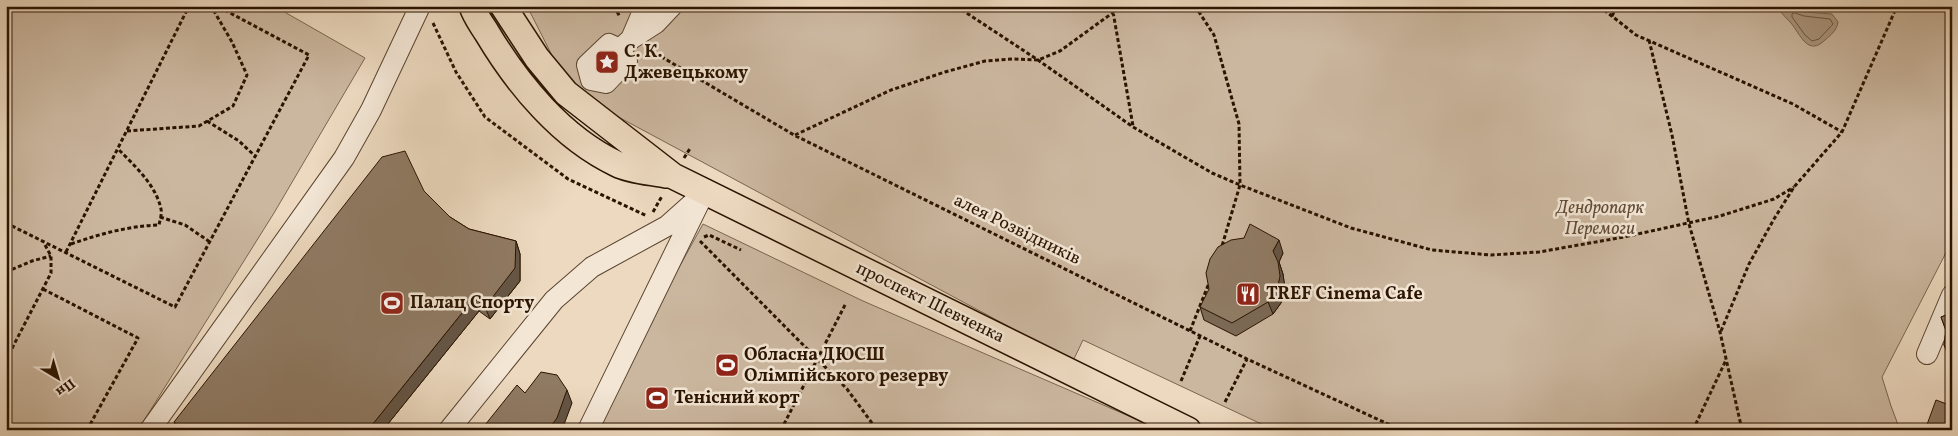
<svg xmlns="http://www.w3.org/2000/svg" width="1958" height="436" viewBox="0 0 1958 436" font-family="Vollkorn,serif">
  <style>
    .green { fill: #cbb79f; stroke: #7a6550 }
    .water { fill: #aa967e; stroke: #77624c }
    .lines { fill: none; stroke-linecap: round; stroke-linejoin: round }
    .shore { stroke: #6a543f; stroke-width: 1 }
    .minor-casing { stroke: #5a4430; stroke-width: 22 }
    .major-casing { stroke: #2a1300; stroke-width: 28 }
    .path { stroke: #2a1300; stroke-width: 3; stroke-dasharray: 4 2.5; stroke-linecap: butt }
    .minor { stroke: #f3e6d5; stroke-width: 20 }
    .major { stroke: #ecd9bf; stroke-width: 25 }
    .wall { fill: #7b6955; stroke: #2a1300 }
    .shaded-wall { fill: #645545; stroke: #2a1300 }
    .building { fill: #8f7a63; stroke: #2a1300 }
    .labels { text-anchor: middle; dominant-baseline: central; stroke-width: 5; stroke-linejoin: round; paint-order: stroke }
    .poi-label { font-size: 18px; font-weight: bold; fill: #2a1300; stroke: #f3e6d5; text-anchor: start }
    .park-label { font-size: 18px; font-style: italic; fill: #624c38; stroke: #f3e6d5 }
    .street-label { font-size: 18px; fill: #2a1300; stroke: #f3e6d5 }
  </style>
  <rect width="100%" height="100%" fill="#ecd9bf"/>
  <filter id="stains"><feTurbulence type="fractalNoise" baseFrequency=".004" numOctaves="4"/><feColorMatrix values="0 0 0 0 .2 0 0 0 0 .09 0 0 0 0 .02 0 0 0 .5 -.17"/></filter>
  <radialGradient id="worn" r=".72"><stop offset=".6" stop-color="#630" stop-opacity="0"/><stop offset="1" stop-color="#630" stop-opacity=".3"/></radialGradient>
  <path class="green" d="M6 6H274L365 58 274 213 138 430H6Z
    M527 6H1952V241L1882 377 1891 406 1900 430H1274L1083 340 1073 361 570 91Z
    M703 224 863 301 1161 430H589Z"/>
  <path class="water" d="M1775 6H1793L1805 12 1832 14 1838 22C1837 30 1831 35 1825 40 1808 57 1800 34 1791 23 1786 17 1780 12 1775 6Z"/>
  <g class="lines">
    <path class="shore" d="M1795 13 1804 16 1830 19 1833 24 1819 39 1812 41 1805 35 1792 17V14Z"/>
    <g class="minor-casing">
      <path id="minor" d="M631 39 643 11 648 6
        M609 44 620 49 627 61 606 83 591 80 587 65Z
        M620 49 631 39 656 23 672 6
        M1927 354 1952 295
        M150 430 344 158 371 110 420 6
        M449 430 554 300 592 267 667 226 704 193
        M588 430 700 201"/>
    </g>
    <g class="major-casing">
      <path id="major" d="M472 6C475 16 482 25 487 33 518 85 562 138 617 164 631 171 651 172 666 175
        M503 6 537 58 566 93 673 176 1188 430"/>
    </g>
    <path class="path" d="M614 6 620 17
      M956 6 1038 60 1133 127 1212 173 1240 185 1351 228 1432 250 1491 255 1539 252 1624 237 1720 216 1774 199 1794 187
      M1112 6 1133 126
      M1195 6 1214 35 1239 124 1240 185 1222 246
      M1599 6 1636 35 1793 104 1842 132
      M1612 16 1617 6
      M433 23 456 72 485 117 568 179 647 216
      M1649 40 1672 135 1689 224 1720 332 1742 430
      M650 50 794 135 1247 359 1401 430
      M207 121 239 141 255 156
      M127 131 199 126 233 106 247 75 232 42 211 6
      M795 135 891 90 945 72 985 61 1013 59 1038 60 1060 51 1122 6
      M684 158 691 147
      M653 212 662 196
      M160 217 185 225 210 242
      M6 223 175 307 309 55 217 6
      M704 237 709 235 741 250
      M700 241 847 389 877 430
      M71 244C100 234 128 226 159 225 160 220 162 214 161 209 156 185 134 165 118 149
      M66 252 189 6
      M6 272 32 261 51 256
      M43 289 138 338 87 430
      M1190 331 1209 283
      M1721 331 1749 264 1774 219 1794 187 1842 132 1897 6
      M6 360 51 273V256L44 243
      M1181 381 1200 336
      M1225 402 1247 359
      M781 430 846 303
      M1693 430 1726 360"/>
    <use href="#minor" class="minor"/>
    <use href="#major" class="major"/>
  </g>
  <path class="wall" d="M424 191 450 217 469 229 516 241 520 254V281L490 319 479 311 383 430H177L174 422Z
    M1244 238 1283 253 1279 262 1283 274 1285 289 1281 303 1273 314 1236 336 1204 320 1200 307Z
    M1952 313V365L1944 345 1946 331 1941 317Z"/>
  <path class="shaded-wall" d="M1279 240 1283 253 1279 262 1283 274 1285 289 1281 303 1273 314 1268 302 1273 251Z
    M516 241 520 254V281L490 319 485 307Z
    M474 298 479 311 383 430H368Z
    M567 390 572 403 562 430H548Z"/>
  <path class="building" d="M405 151 424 191 450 217 469 229 516 241 515 268 485 307 474 298 368 430H184L174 422 382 157Z
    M1250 224 1279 240 1273 251 1278 262 1280 276 1277 290 1268 302 1232 323 1200 307 1209 289 1206 273 1210 259 1218 247 1231 240 1244 238Z
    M1952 313V355L1944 345 1946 330 1941 317Z
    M541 372 557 375 567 390 557 418 548 430H481L517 385 525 393Z
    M1936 400 1952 406V430H1925Z"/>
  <defs>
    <g id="sight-square" transform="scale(1.25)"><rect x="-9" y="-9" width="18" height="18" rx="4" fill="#8f2418" stroke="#f3e6d5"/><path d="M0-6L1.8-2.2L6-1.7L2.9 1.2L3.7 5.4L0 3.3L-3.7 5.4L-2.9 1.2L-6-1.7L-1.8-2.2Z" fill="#fff"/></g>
    <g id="restaurant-square" transform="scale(1.25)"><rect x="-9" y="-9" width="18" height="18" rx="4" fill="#8f2418" stroke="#f3e6d5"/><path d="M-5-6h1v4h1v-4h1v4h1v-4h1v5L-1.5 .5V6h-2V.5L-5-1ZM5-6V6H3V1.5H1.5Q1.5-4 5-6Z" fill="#fff"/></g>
    <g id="stadium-square" transform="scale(1.25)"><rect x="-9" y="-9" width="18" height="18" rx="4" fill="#8f2418" stroke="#f3e6d5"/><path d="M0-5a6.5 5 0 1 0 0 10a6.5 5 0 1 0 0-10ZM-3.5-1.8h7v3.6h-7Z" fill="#fff"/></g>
  </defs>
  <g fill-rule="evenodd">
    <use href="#sight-square" x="607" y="62"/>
    <use href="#restaurant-square" x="1248" y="294"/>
    <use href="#stadium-square" x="392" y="303"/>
    <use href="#stadium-square" x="727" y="365"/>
    <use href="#stadium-square" x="657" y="398"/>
  </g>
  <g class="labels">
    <g class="poi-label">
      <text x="624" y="52">С. К.<tspan x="624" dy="21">Джевецькому</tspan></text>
      <text x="1266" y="294">TREF Cinema Cafe</text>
      <text x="410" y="303">Палац Спорту</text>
      <text x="744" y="355">Обласна ДЮСШ<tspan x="744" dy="21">Олімпійського резерву</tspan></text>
      <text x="674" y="398">Тенісний корт</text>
    </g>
    <g class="park-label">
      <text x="1600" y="208">Дендропарк<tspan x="1600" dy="21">Перемоги</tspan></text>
    </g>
    <g class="street-label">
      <text transform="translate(1017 230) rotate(26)">алея Розвідників</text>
      <text transform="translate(930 303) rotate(26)">проспект Шевченка</text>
    </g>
  </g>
  <rect width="1958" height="436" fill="none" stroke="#ecd9bf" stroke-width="25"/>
  <rect x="8" y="8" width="1943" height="421" fill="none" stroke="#2a1300" stroke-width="2.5"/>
  <rect x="12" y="12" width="1933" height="411" fill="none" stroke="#2a1300"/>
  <g transform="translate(58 378) rotate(142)" stroke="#f3e6d5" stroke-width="4" paint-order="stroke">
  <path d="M0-4L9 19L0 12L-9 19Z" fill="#2a1300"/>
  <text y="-8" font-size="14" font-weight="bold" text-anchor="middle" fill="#2a1300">Пн</text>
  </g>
  <rect width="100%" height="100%" filter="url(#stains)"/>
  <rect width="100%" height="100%" fill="url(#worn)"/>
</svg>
